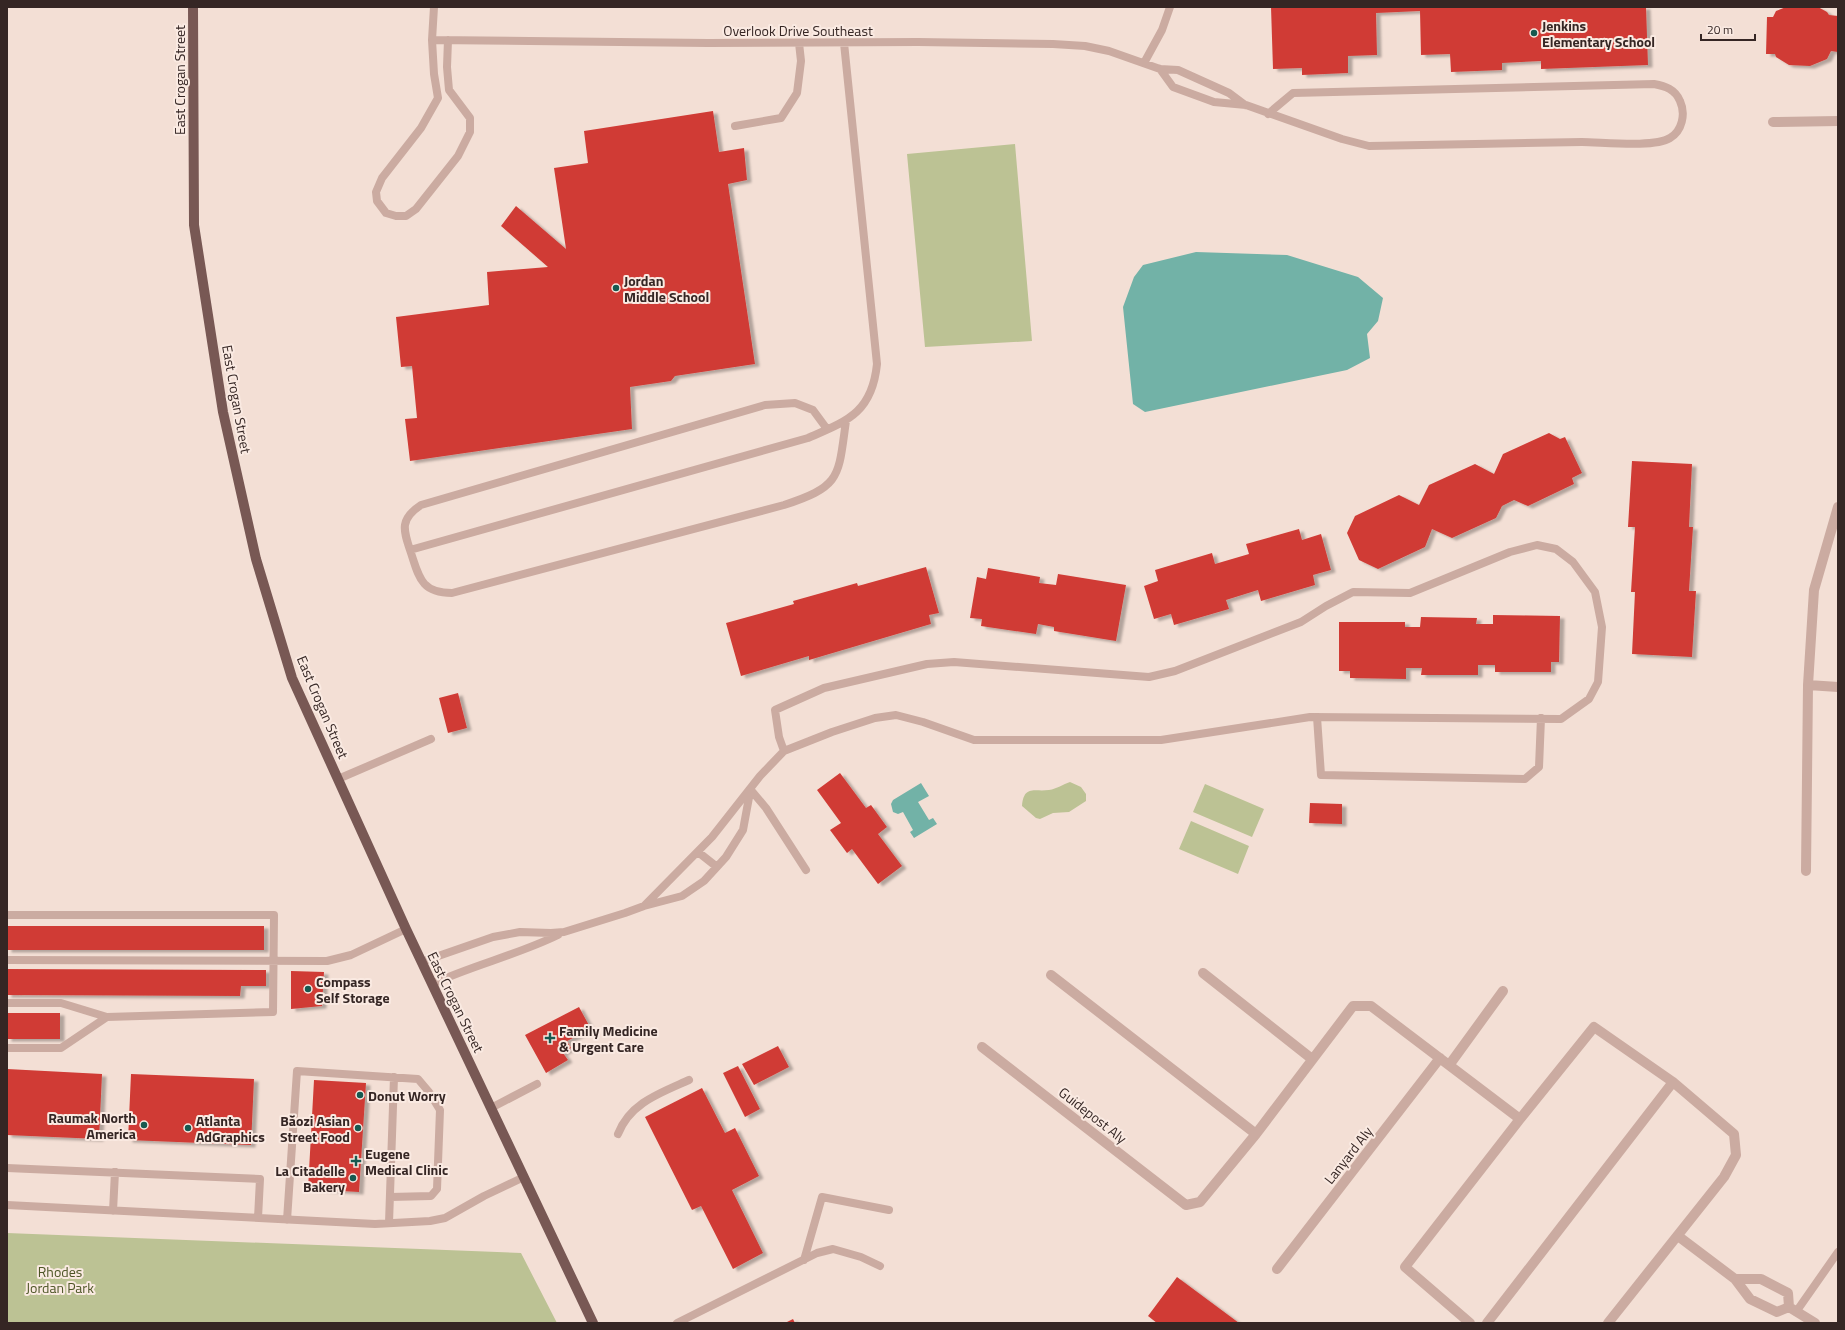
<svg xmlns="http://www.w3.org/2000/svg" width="1845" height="1330" viewBox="0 0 1845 1330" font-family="'Titillium Web',sans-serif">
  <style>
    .green { fill: #bcc294 }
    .water { fill: #72b2a7 }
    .building { fill: #d03b35; filter: url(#shadow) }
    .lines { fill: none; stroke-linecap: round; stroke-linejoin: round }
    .lane { stroke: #cbaba1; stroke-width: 8 }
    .street { stroke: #cbaba1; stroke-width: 10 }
    .primary { stroke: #785854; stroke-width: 10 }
    .poi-dot { fill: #175950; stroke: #faeae2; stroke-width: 1.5 }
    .labels { text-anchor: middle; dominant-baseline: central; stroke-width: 4; stroke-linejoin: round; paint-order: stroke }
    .poi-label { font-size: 14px; font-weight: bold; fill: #352624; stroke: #faeae2; text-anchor: start }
    .street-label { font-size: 14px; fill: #352624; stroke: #faeae2 }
    .park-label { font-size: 14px; fill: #4d5526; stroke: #faeae2 }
  </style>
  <defs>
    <filter id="shadow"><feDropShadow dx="4.5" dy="2.5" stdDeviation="1" flood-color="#0004"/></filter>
  </defs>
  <rect width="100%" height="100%" fill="#f3dfd5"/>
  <path class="green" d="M1015 144 1032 341 925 347 907 154Z
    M1070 782 1081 787 1086 794V801L1069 812 1053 813 1040 819 1036 818 1022 806C1024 785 1034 792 1049 790 1057 789 1063 784 1070 782Z
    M1205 784 1264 809 1252 837 1193 812Z
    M1191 821 1249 846 1238 874 1179 849Z
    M7 1233 521 1253 557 1323H7Z"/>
  <path class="water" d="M1196 252 1287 255 1358 277 1383 298 1378 321 1367 334 1370 358 1347 370 1145 412 1133 404 1123 307 1134 277 1143 265Z
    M921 783 929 796 918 802 929 820 933 818 937 824 914 838 910 832 913 830 903 812 898 814 893 812 891 804 893 800Z"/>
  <path class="building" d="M1271 7H1646L1648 65 1541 69V61L1502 63V70L1451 72 1450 54 1421 55 1420 11 1376 13 1377 55 1348 56V73L1302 75V68L1273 69Z
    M1786 7H1818L1827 12 1829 15 1838 16V52L1831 51 1827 59 1810 66 1789 65 1776 57 1775 54H1766L1767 17H1773L1776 11Z
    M713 111 719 152 744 148 747 180 728 184 755 364 675 376 671 381 630 387 632 429 410 461 405 419 417 418 412 366 401 367 396 317 489 305 487 272 548 267 501 226 516 206 566 249 554 168 588 163 584 131Z
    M1549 433 1560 439 1565 437 1582 473 1572 478 1574 484 1528 506 1514 500 1502 506 1496 518 1452 538 1432 529 1425 547 1378 569 1359 560 1347 533 1355 516 1399 495 1419 505 1429 485 1475 464 1494 474 1503 454Z
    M1632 461 1692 464 1689 527H1693L1689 591H1696L1692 657 1632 654 1635 592H1631L1635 527H1628Z
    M1299 529 1302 540 1321 534 1331 570 1313 575 1315 585 1261 601 1258 590 1226 600 1229 609 1174 625 1171 614 1154 619 1144 586 1158 581 1155 570 1212 553 1215 564 1249 554 1246 544Z
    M926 567 939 613 929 615 931 624 809 660V656L741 676 726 623 794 604 793 601 857 583 858 586Z
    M988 568 1040 577 1039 583 1056 585 1058 574 1126 585 1116 641 1054 631V627L1038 624 1036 634 981 626 982 619 970 618 977 577 986 579Z
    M1493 615 1560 616 1559 662H1551V672H1495V665H1478V675H1421L1422 668H1406V679L1350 678V671H1339V622H1405V627H1420L1421 617 1477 618 1476 624H1493Z
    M458 693 467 728 448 733 439 698Z
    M840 773 866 808 871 805 887 827 878 834 902 866 878 884 852 849 847 853 830 830 841 823 817 790Z
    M1310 803 1342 804V824L1309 823Z
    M7 926H264V950H7Z
    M7 969 266 970V986H241L240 996 7 995Z
    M291 971 324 972 322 1006 291 1009Z
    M579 1007 591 1029 567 1041 571 1048 563 1053 568 1060 546 1073 525 1035Z
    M7 1013H60V1039H7Z
    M778 1046 789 1067 754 1085 742 1064Z
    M738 1066 760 1109 745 1117 723 1073Z
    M7 1069 102 1074 99 1139 7 1135Z
    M131 1074 254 1079 251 1145 128 1140Z
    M314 1080 366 1083 359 1192 308 1189Z
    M702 1088 725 1133 735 1128 759 1176 732 1190 763 1253 733 1269 701 1206 692 1210 645 1117Z
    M1177 1277 1239 1323H1157L1148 1316Z
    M793 1319 795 1323H785Z"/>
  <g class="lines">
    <path class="lane" d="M434 7 432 40 434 74 438 98 421 128 382 178 376 192 377 201 386 213 396 216H406L416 209 458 156 470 132V118L449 90 447 67 448 40
      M432 40 708 43 918 42 1053 44 1085 46 1109 51 1160 69 1178 70 1229 93 1245 105
      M844 43 877 364C872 413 847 421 808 438L410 550C419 576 420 593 452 593L784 505C842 486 838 477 846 421
      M1144 63 1162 30 1170 7
      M1160 69 1173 87 1214 102 1246 105 1342 139 1369 146C1440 145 1511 143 1582 142 1602 142 1654 148 1670 138 1682 131 1686 114 1680 101 1675 89 1665 86 1654 84L1293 93 1268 114
      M735 126 781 118 797 93 801 61 799 43
      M410 550C403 529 400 519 421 505L765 405 795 403 813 410 827 429
      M1317 717 1321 775 1525 779 1539 767 1541 718
      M338 779 431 739
      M750 789 766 808 806 870
      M698 852 717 867
      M644 906 712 837 760 776 784 751 832 732 875 718 896 715 923 722 974 740H1161L1310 717 1561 719 1589 699 1598 682 1602 627 1595 592 1573 562 1556 549 1537 545 1510 552 1410 593 1353 592 1326 606 1301 622 1175 671 1149 677 954 662 927 664 824 688 775 710 779 737 784 751
      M7 915H274L273 1012 107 1017 61 1048H7
      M7 960 327 961 351 955 406 929
      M421 962 493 937 520 932 551 933 564 932 625 913 644 906 682 896 704 881 726 857 743 830 750 792
      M432 984C473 965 517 955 558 935
      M7 1003H61L107 1017
      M491 1108 537 1084
      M618 1134C630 1103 660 1093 689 1080
      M7 1168 260 1179 258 1218
      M7 1205 375 1224 430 1221 445 1218 484 1196 524 1177
      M113 1211 115 1172
      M287 1220 297 1071 418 1079 429 1092 440 1110 437 1189 431 1196 390 1197
      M389 1223 394 1077
      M804 1260 822 1197 889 1210
      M1796 1312 1838 1252
      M677 1323 817 1253 833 1249 861 1257 880 1266"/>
    <path class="street" d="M1773 122 1838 121
      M1808 685 1814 590 1838 507
      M1806 871 1808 685 1838 687
      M1203 973 1312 1059
      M1051 975 1256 1134
      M982 1047 1186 1205 1200 1202 1256 1134 1353 1006H1371L1520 1119
      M1450 1064 1503 991
      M1678 1236 1735 1279 1750 1299 1777 1312 1789 1307
      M1277 1269 1440 1058
      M1735 1279H1761L1788 1293 1789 1307
      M1789 1307 1815 1323
      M1470 1323 1405 1267 1520 1119 1594 1027 1673 1082 1734 1134 1736 1155 1724 1177 1608 1323
      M1487 1323 1673 1082"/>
    <path class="primary" d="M193 7 194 225 223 412 256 559 292 678 406 929 593 1323"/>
  </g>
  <g class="poi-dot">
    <circle cx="1534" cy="33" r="4"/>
    <circle cx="616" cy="288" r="4"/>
    <circle cx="308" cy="989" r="4"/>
    <path d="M548 1032h4v4h4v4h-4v4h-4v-4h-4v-4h4z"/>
    <circle cx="360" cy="1095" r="4"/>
    <circle cx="144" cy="1125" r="4"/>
    <circle cx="188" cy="1128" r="4"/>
    <circle cx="358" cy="1128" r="4"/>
    <path d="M354 1155h4v4h4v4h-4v4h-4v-4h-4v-4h4z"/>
    <circle cx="353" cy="1178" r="4"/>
  </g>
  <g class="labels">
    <g class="poi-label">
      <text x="1542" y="25">Jenkins<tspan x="1542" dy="16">Elementary School</tspan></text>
      <text x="624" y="280">Jordan<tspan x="624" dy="16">Middle School</tspan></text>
      <text x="316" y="981">Compass<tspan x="316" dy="16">Self Storage</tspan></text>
      <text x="559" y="1030">Family Medicine<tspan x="559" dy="16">&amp; Urgent Care</tspan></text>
      <text x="368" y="1095">Donut Worry</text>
      <text x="136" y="1117" text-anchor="end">Raumak North<tspan x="136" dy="16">America</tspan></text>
      <text x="196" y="1120">Atlanta<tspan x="196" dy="16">AdGraphics</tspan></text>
      <text x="350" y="1120" text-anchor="end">Băozi Asian<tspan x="350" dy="16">Street Food</tspan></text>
      <text x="365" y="1153">Eugene<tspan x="365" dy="16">Medical Clinic</tspan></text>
      <text x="345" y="1170" text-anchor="end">La Citadelle<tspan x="345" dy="16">Bakery</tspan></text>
    </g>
    <g class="street-label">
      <text x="798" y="30">Overlook Drive Southeast</text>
      <text transform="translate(179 80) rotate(-90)">East Crogan Street</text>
      <text transform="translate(237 399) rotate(80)">East Crogan Street</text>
      <text transform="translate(323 707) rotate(67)">East Crogan Street</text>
      <text transform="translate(456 1002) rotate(64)">East Crogan Street</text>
      <text transform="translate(1093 1115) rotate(38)">Guidepost Aly</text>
      <text transform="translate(1348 1155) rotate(-52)">Lanyard Aly</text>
    </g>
    <g class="park-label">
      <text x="60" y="1271">Rhodes<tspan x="60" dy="16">Jordan Park</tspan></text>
    </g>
  </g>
  <rect width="1845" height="1330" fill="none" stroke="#352624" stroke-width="16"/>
  <path d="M1701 34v6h54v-6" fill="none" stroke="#352624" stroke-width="2"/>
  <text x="1707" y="34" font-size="12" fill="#352624" stroke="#faeae2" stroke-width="3" paint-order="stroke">20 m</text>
</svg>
